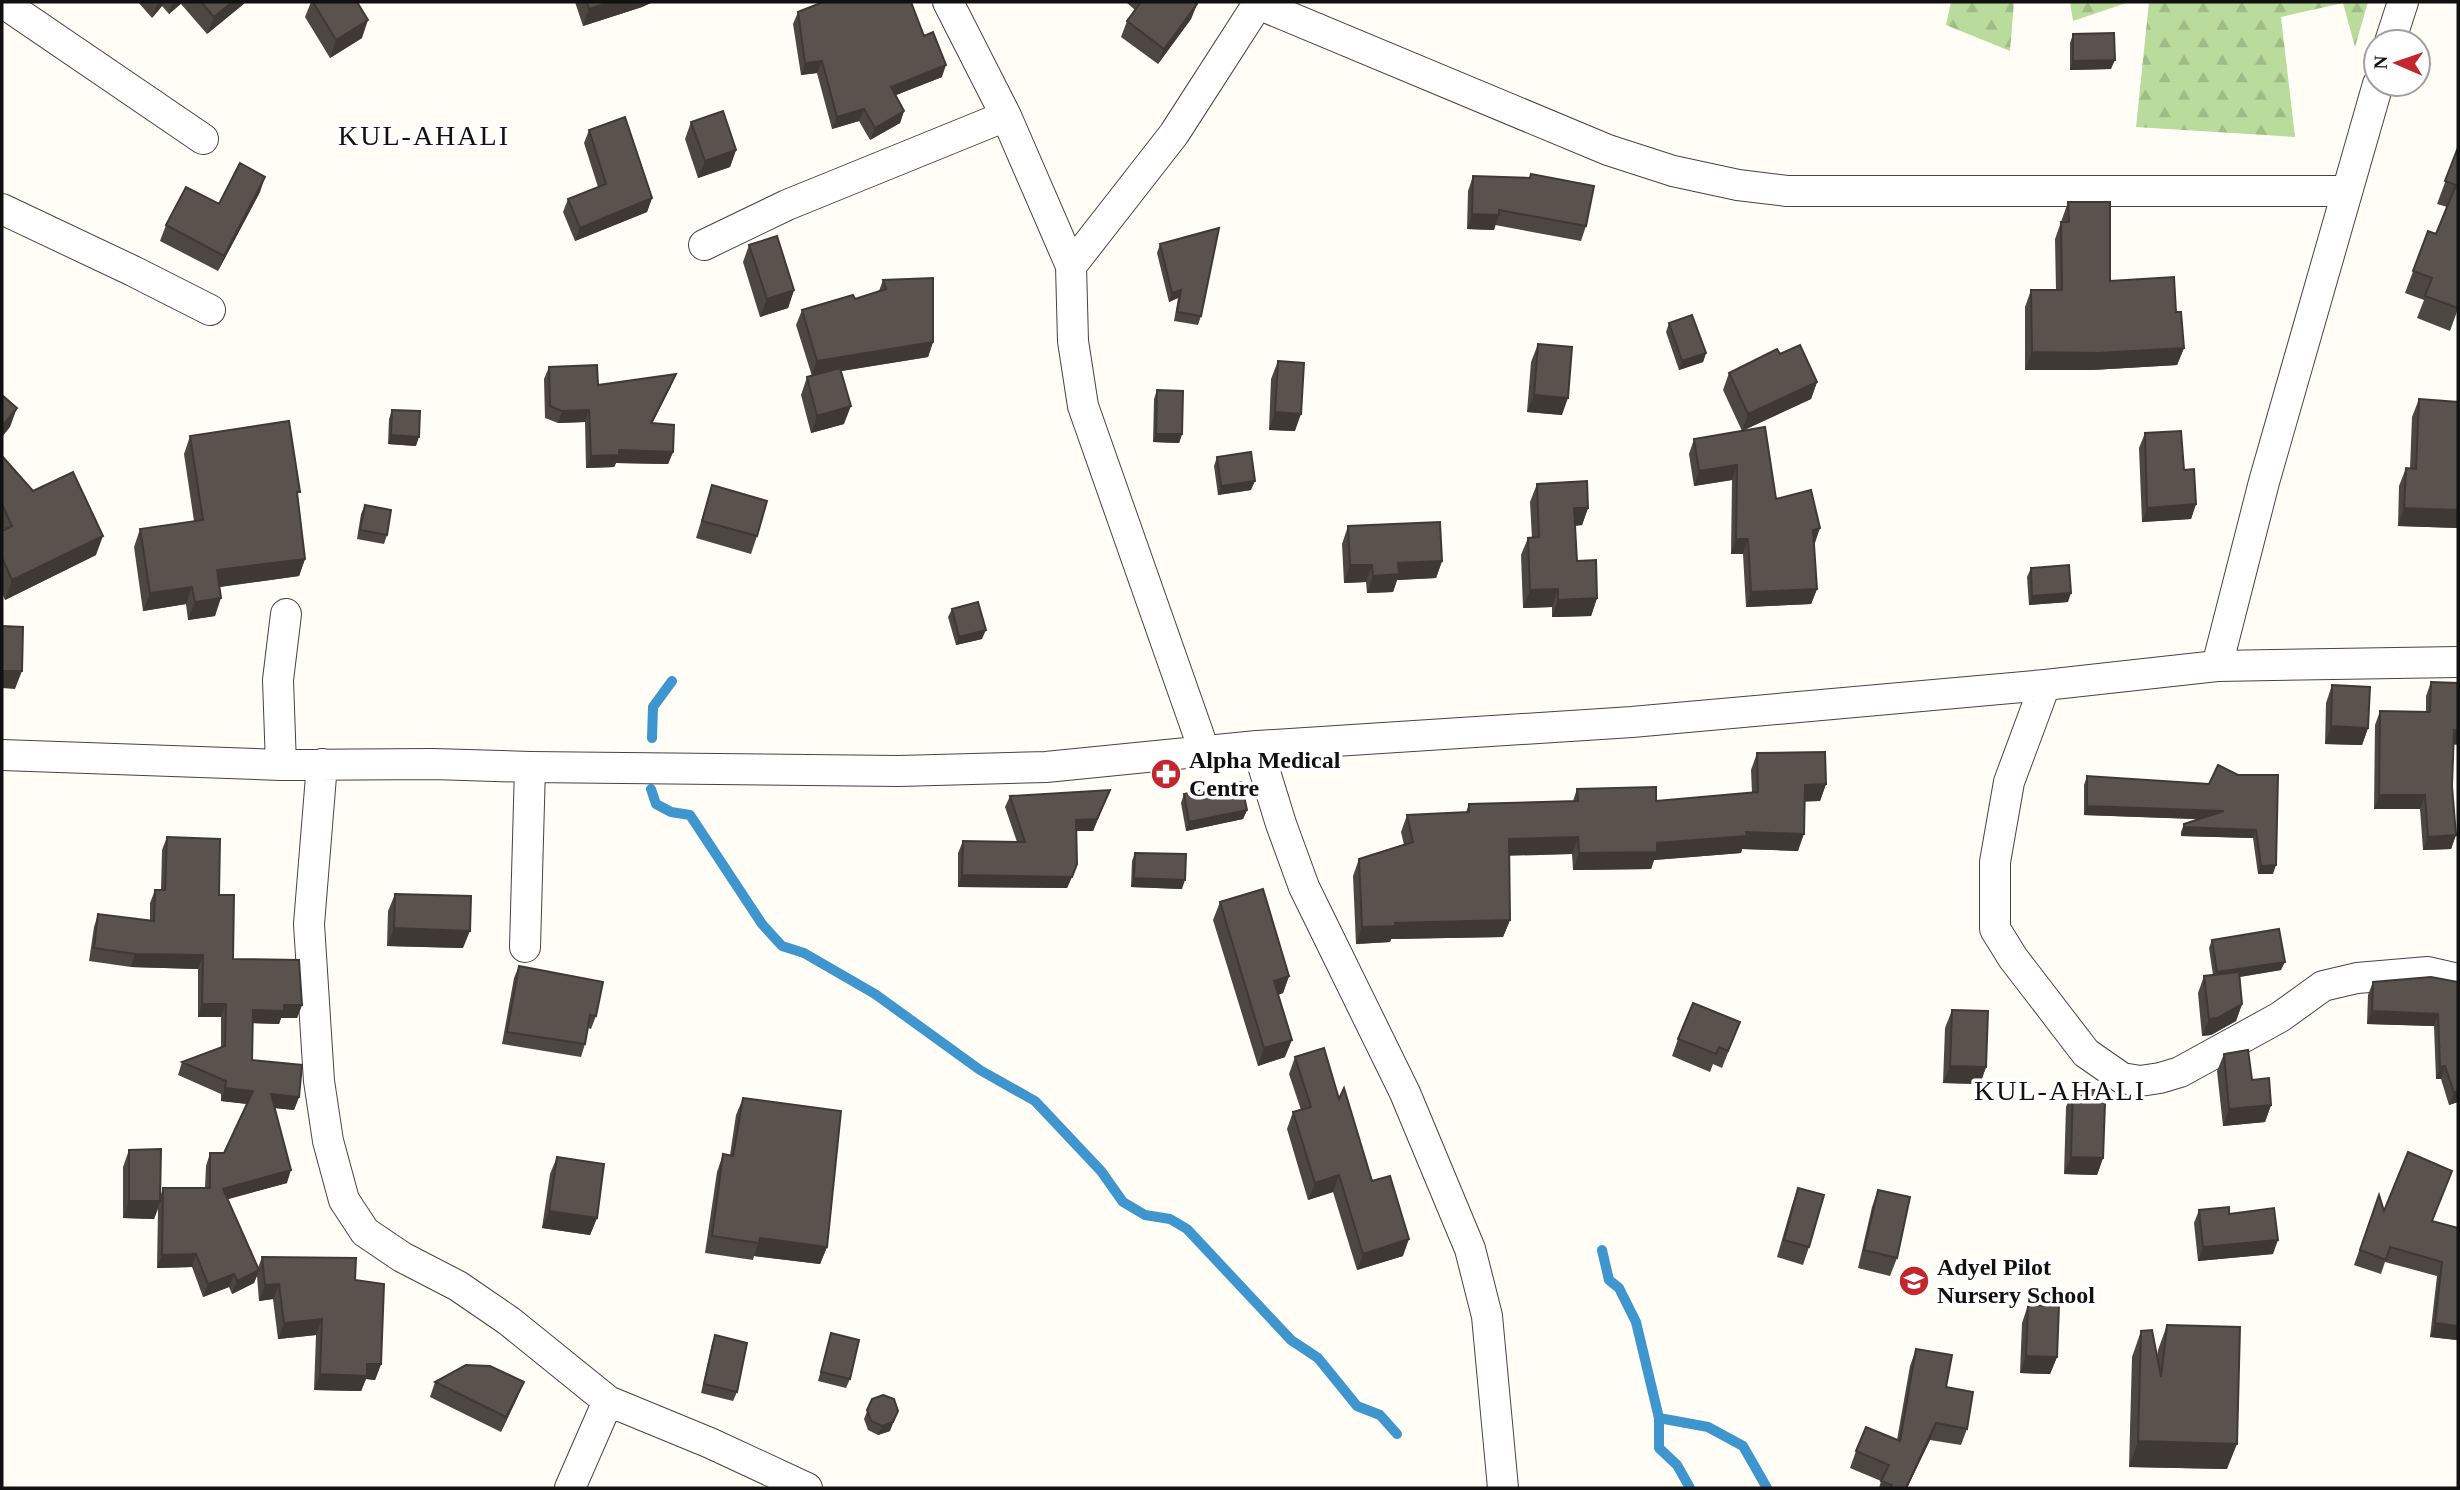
<svg xmlns="http://www.w3.org/2000/svg" width="2460" height="1490" viewBox="0 0 2460 1490" font-family="'Times New Roman',serif">
  <style>
    .forest { fill: url(#forest-firs) }
    .lines { fill: none; stroke-linecap: round; stroke-linejoin: round }
    .stream { stroke: #3f96cf; stroke-width: 10 }
    .street-casing { stroke: #444; stroke-width: 32 }
    .street { stroke: #fff; stroke-width: 30 }
    .wall { fill: #4d4742 }
    .shaded-wall { fill: #3f3936 }
    .building { fill: #5a524d; stroke: #3f3936; stroke-width: 2 }
    .labels { text-anchor: middle; dominant-baseline: central; stroke-width: 7; stroke-linejoin: round; paint-order: stroke }
    .poi-label { font-size: 24px; font-weight: bold; fill: #111; stroke: #fff; text-anchor: start }
    .quarter-label { font-size: 28px; letter-spacing: 2px; fill: #111; stroke: #fff }
  </style>
  <defs>
    <pattern id="forest-firs" width="22" height="20" patternUnits="userSpaceOnUse" patternTransform="scale(1.75)"><rect width="22" height="20" fill="#b9dc9c"/><path d="M5 1l3.5 6h-7zM16 11l3.5 6h-7z" fill="#9ebc85"/></pattern>
  </defs>
  <rect width="100%" height="100%" fill="#fffdf5"/>
  <path class="forest" d="M1951 2H2014L2010 51 1946 25Z
    M2070 2H2129L2073 21Z
    M2149 2H2368L2355 47 2343 3 2281 17 2295 137 2136 127Z"/>
  <g class="lines">
    <path class="stream" d="M652 738 653 707 672 681
      M651 789 656 804 671 812 690 815 762 924 782 946 804 953 875 994 980 1070 1035 1101 1101 1171 1123 1202 1145 1215 1170 1219 1187 1229 1291 1340 1318 1358 1357 1406 1380 1415 1397 1434
      M1602 1250 1609 1280 1619 1288 1636 1322 1659 1418V1448L1677 1465 1690 1488
      M1659 1418 1708 1427 1743 1446 1767 1488"/>
    <g class="street-casing">
      <path id="street" d="M2 2 203 139
        M948 2 1006 116 1071 266
        M1258 4 1608 150 1673 171 1738 185 1787 191H2347
        M2390 42 2403 2
        M2 209 133 271 210 310
        M704 245 787 205 1006 116
        M2217 666 2264 482 2378 84
        M2045 685 2009 782 1995 862V929L2013 958 2086 1053 2122 1078 2140 1081 2160 1078 2180 1072 2280 1017 2323 986 2357 978 2428 972 2458 979
        M1257 746 1281 824 1304 887 1405 1093 1470 1249 1487 1316 1503 1488
        M1205 753 1083 406 1073 341 1071 266 1174 134 1259 2
        M2 755 281 765 433 764 530 767 899 771 1046 767 1257 746 1632 722 2045 685 2217 666 2458 662
        M322 764 309 924 319 1081 328 1141 344 1200 365 1232 402 1257 458 1286 509 1321 608 1401 710 1443 807 1488
        M281 765 278 680 286 614
        M525 947 530 767
        M570 1488 608 1401"/>
    </g>
    <use href="#street" class="street"/>
  </g>
  <path class="wall" d="M138 2H246L207 34 181 4 169 14 162 6 152 18Z
    M311 2H357L362 38 330 58 305 17Z
    M575 2H653L642 7 583 26Z
    M1126 2H1194L1197 4 1191 19 1158 64 1121 37 1127 21 1135 10Z
    M798 12 924 36 942 77 896 95 904 111 900 123 870 140 859 121 832 129 817 73 801 75 793 24Z
    M2073 34 2111 69 2070 70V43Z
    M691 122 736 150 730 167 698 178 685 139Z
    M589 130 652 198 647 212 575 241 563 212 568 199 598 187 584 143Z
    M2457 150 2458 309 2450 331 2417 318 2424 300 2405 293 2428 231 2436 234 2447 207 2437 204Z
    M1531 174 1586 226 1581 241 1495 225 1494 230 1467 229 1468 191 1473 176 1529 178Z
    M260 192 218 271 160 241 166 225Z
    M2068 202 2110 281 2176 312 2184 348 2177 365 2092 370H2025V307L2031 290H2056L2055 239Z
    M1160 244 1201 316 1198 325 1174 321 1178 298 1169 302 1157 253Z
    M749 245 794 290 788 308 760 317 743 262Z
    M883 280 933 342 928 357 841 371 844 424 811 433 801 395 807 377 812 376 796 325 802 310 855 299 879 291Z
    M1669 323 1706 353 1703 362 1679 370 1666 332Z
    M1538 344 1562 415 1527 412 1531 362Z
    M1780 354 1817 382 1811 399 1744 430 1776 499 1815 543 1814 544 1817 589 1811 604 1746 607 1743 554H1731L1732 480 1694 486 1689 454 1694 439 1742 431 1723 390 1729 373Z
    M1278 361 1295 431 1269 430 1271 379Z
    M549 367 598 385 671 386 652 423 673 452 668 464 616 463 614 467 586 468 585 422 558 423 545 418 544 379Z
    M1157 390 1182 434 1179 443 1153 442 1154 399Z
    M2419 399 2458 402V528L2398 526 2399 486 2406 468 2410 469 2412 417Z
    M392 410 416 446 388 444 389 419Z
    M2145 433 2184 470 2196 504 2191 519 2142 522 2139 448Z
    M190 436 298 497 305 559 299 576 220 587 215 616 188 620 186 604 143 611 134 547 140 529 194 521 184 454Z
    M2 456 33 491 96 555 5 600 2 593Z
    M1217 457 1251 490 1218 495 1214 466Z
    M1537 484 1588 508 1582 525 1575 526 1577 561 1597 598 1591 616 1552 617V607L1523 608 1521 555 1528 538H1532L1530 502Z
    M712 485 757 536 751 554 696 538Z
    M365 505 387 535 384 544 357 539 361 514Z
    M1348 526 1442 561 1436 578 1397 580 1393 592 1367 593 1366 582 1344 583 1342 544Z
    M2031 568 2068 602 2029 605 2027 577Z
    M952 609 982 639 956 645 948 617Z
    M2431 682 2454 744 2452 786 2456 835 2451 849 2423 850 2420 809H2374L2375 725 2380 711 2426 712V696Z
    M2332 685 2368 728 2362 745 2325 744 2326 703Z
    M1757 753 1826 784 1820 801H1805L1798 851 1742 849 1741 853 1654 860 1651 869 1573 870 1572 854 1509 855 1510 920 1503 937 1391 939 1390 942 1356 944 1353 876 1359 859 1404 845 1401 832 1407 815 1466 812 1469 804 1573 801 1577 789 1656 801 1752 793 1751 770Z
    M2238 775 2273 874H2258L2253 838 2181 836V832L2184 824 2199 819 2084 815V785L2087 776 2209 784Z
    M1110 790 1093 831H1076L1073 875 1067 888 958 887V853L963 841 1017 842 1005 807 1010 796Z
    M1184 794 1247 810 1243 819 1186 831 1181 803Z
    M167 837 219 895 233 959 302 1005 297 1018H281L279 1024 253 1023 252 1060 299 1097 294 1110 274 1108 287 1183 227 1199 258 1268 262 1257 355 1280 381 1364 375 1380 366 1379 361 1391 314 1390 316 1335 278 1339 273 1299 259 1301 257 1276 254 1283 232 1294 229 1287 203 1297 192 1267 157 1268 158 1209 154 1219 123 1218V1167L129 1150 161 1194 163 1188H205L206 1166 210 1153H224L247 1104 221 1101V1094L178 1075 182 1062 221 1048V1017H198V969L131 967 89 961 94 927 98 914 150 921V903L155 890H161L162 850Z
    M1135 853 1182 889 1131 887 1132 861Z
    M395 894 463 948 387 946 388 911Z
    M1220 902 1289 976 1283 993 1278 995 1285 1057 1258 1066 1213 920Z
    M2212 940 2281 970 2240 977 2242 1004 2236 1021 2211 1035 2202 1036 2198 993 2204 976 2213 975 2209 948Z
    M519 966 596 1016 591 1029 588 1028 585 1044 581 1057 502 1044 514 978Z
    M2431 977 2458 1102 2449 1105 2441 1079H2436L2434 1026 2367 1024 2368 995 2373 982Z
    M1952 1010 1986 1067 1980 1084 1943 1083 1945 1028Z
    M1740 1022 1722 1068 1713 1064 1710 1072 1672 1056 1678 1039Z
    M2224 1054 2252 1080 2271 1105 2265 1122 2223 1126 2217 1071Z
    M1295 1057 1339 1099 1403 1256 1357 1270 1333 1192 1308 1200 1287 1129 1293 1112 1301 1110 1289 1074Z
    M2073 1090 2098 1103 2103 1158 2097 1175 2064 1174 2066 1107Z
    M743 1098 827 1247 820 1264 754 1256 753 1260 705 1253 717 1172 723 1154 730 1155 736 1115Z
    M557 1157 597 1218 590 1235 542 1228 550 1174Z
    M1798 1188 1809 1247 1803 1265 1777 1257 1792 1205Z
    M1878 1190 1897 1258 1890 1276 1858 1268 1872 1207Z
    M2379 1195 2384 1211 2433 1221 2458 1228 2457 1340 2430 1337 2437 1276 2385 1262 2381 1274 2354 1265Z
    M2199 1210 2229 1214 2273 1254 2198 1261 2194 1223Z
    M2028 1305 2057 1357 2050 1374 2020 1373 2022 1323Z
    M2167 1325 2227 1469 2129 1467 2132 1357 2141 1331 2157 1356 2158 1350Z
    M831 1333 850 1379 846 1388 818 1381Z
    M715 1335 737 1392 733 1401 701 1393 712 1344Z
    M1916 1349 1946 1387 1967 1429 1961 1445 1930 1440 1907 1488H1879L1881 1481 1850 1468 1856 1451 1897 1440 1910 1366Z
    M435 1382 518 1396 501 1432 430 1397Z
    M872 1399 890 1431 878 1435 868 1430 864 1419Z"/>
  <path class="shaded-wall" d="M158 2H163L162 6 152 18Z
    M173 2H182L169 14Z
    M232 2H246L207 34 214 17Z
    M610 2H653L642 7 583 26 589 9Z
    M1197 4 1191 19 1158 64 1164 49Z
    M368 20 362 38 330 58 336 40Z
    M2115 60 2111 69 2070 70 2073 61Z
    M822 61 817 73 801 75 805 63Z
    M946 65 942 77 886 99 891 87Z
    M864 109 859 121 832 129 837 117Z
    M904 111 900 123 870 140 875 128Z
    M736 150 730 167 698 178 705 161Z
    M265 177 260 192 218 271 224 256Z
    M652 198 647 212 575 241 580 228Z
    M1472 214 1499 215 1494 230 1467 229Z
    M794 290 788 308 760 317 767 299Z
    M1181 290 1178 298 1169 302 1172 293Z
    M933 342 928 357 811 376 817 361Z
    M2184 348 2177 365 2092 370H2025L2032 352Z
    M1706 353 1703 362 1679 370 1682 361Z
    M676 374 671 386 646 436 651 423Z
    M1817 382 1811 399 1742 431 1748 414Z
    M1534 395 1568 398 1562 415 1527 412Z
    M851 406 844 424 811 433 817 416Z
    M17 408 10 427 2 437V426Z
    M589 410 585 422 558 423 562 411Z
    M1275 412 1301 414 1295 431 1269 430Z
    M1156 434H1182L1179 443 1153 442Z
    M391 435 419 437 416 446 388 444Z
    M619 450 673 452 668 464 616 463 614 467 586 468 591 456Z
    M1737 465 1732 480 1694 486 1699 471Z
    M1255 481 1251 490 1218 495 1221 486Z
    M2196 504 2191 519 2142 522 2147 508Z
    M1574 508H1588L1582 525 1567 526Z
    M2404 508 2458 510V528L2398 526Z
    M1820 528 1815 543 1807 545 1813 530Z
    M103 536 96 555 5 600 12 580Z
    M1736 539H1748L1743 554H1731Z
    M305 559 299 576 211 588 217 570Z
    M1442 561 1436 578 1397 580 1393 592 1367 593 1373 576 1398 563Z
    M1350 565H1372L1366 582 1344 583Z
    M192 587 186 604 143 611 150 593Z
    M1558 589 1552 607 1523 608 1530 590Z
    M1817 589 1811 604 1746 607 1751 592Z
    M2071 593 2068 602 2029 605 2032 596Z
    M221 598 215 616 188 620 195 602Z
    M1597 598 1591 616 1552 617 1558 600Z
    M986 630 982 639 956 645 959 637Z
    M2 671H22L15 689 2 688Z
    M2331 726 2368 728 2362 745 2325 744Z
    M2454 730 2458 731V745L2449 744Z
    M1826 784 1820 801 1799 802 1805 785Z
    M1110 790 1093 831H1072L1076 820Z
    M2379 795H2425L2420 809H2374Z
    M2087 806 2224 811 2221 820 2084 815Z
    M1247 810 1243 819 1186 831 1189 822Z
    M2184 827 2256 830 2253 838 2181 836Z
    M1746 832 1804 834 1798 851 1742 849 1741 853 1654 860 1651 869 1573 870 1579 853Z
    M2456 835 2451 849 2423 850 2428 837Z
    M1578 837 1572 854 1503 856 1509 839Z
    M1077 864 1067 888 958 887 962 875Z
    M2276 865 2273 874H2258L2261 866Z
    M1134 878 1185 880 1182 889 1131 887Z
    M1510 920 1503 937 1391 939 1390 942 1356 944 1362 927 1395 923Z
    M394 928 470 931 463 948 387 946Z
    M135 954 203 955 198 969 131 967Z
    M2285 962 2281 970 2214 981 2217 972Z
    M1289 976 1283 993 1267 998 1274 981Z
    M202 1004H226L221 1017H198Z
    M2242 1004 2236 1021 2211 1035 2202 1036 2209 1019Z
    M284 1005H302L297 1018H281L279 1024 248 1023 253 1010Z
    M2372 1011 2438 1014 2434 1026 2367 1024Z
    M1292 1040 1285 1057 1258 1066 1264 1048Z
    M1950 1066 1986 1067 1980 1084 1943 1083Z
    M2445 1066 2441 1079H2436L2440 1067Z
    M225 1088 253 1091 248 1104 221 1101Z
    M2458 1091V1102L2449 1105 2454 1093Z
    M271 1094 299 1097 294 1110 266 1107Z
    M2271 1105 2265 1122 2223 1126 2229 1109Z
    M2071 1157 2103 1158 2097 1175 2064 1174Z
    M291 1170 287 1183 218 1202 223 1189Z
    M1339 1175 1333 1192 1308 1200 1315 1183Z
    M129 1201H160L154 1219 123 1218Z
    M549 1211 597 1218 590 1235 542 1228Z
    M760 1238 827 1247 820 1264 754 1256Z
    M1409 1239 1403 1256 1357 1270 1363 1254Z
    M2278 1240 2273 1254 2198 1261 2203 1247Z
    M196 1254 192 1267 157 1268 162 1255Z
    M259 1270 254 1283 232 1294 237 1281Z
    M234 1274 229 1287 203 1297 208 1284Z
    M279 1284 273 1299 259 1301 265 1285Z
    M322 1319 316 1335 278 1339 284 1323Z
    M2435 1323 2458 1326V1336L2457 1340 2430 1337Z
    M2026 1356 2057 1357 2050 1374 2020 1373Z
    M367 1364H381L375 1380 366 1379 361 1391 314 1390 320 1374Z
    M524 1382 518 1396 501 1432 506 1417Z
    M898 1411 890 1431 878 1435 882 1426Z
    M1936 1423 1930 1440 1907 1488H1906Z
    M2138 1441 2237 1444 2227 1469 2129 1467Z"/>
  <path class="building" d="M201 2H232L214 17Z
    M313 2H357L368 20 336 40Z
    M587 2H610L589 9Z
    M823 2H911L924 36 933 32 946 65 891 87 904 111 875 128 864 109 837 117 822 61 805 63 798 12Z
    M1141 2H1194L1197 4 1164 49 1127 21Z
    M2114 33 2115 60 2073 61V34Z
    M723 111 736 150 705 161 691 122Z
    M625 117 652 198 580 228 568 199 606 184 589 130Z
    M2457 150 2458 151V308L2425 296 2432 278 2413 271 2428 231 2436 234 2456 185 2445 181Z
    M240 163 265 177 224 256 166 225 186 187 219 204Z
    M1531 174 1594 186 1586 226 1499 210V215L1472 214 1473 176 1530 178Z
    M2068 202H2110V281L2174 277 2176 312H2181L2184 348 2098 353 2032 352 2031 290H2062L2061 222H2069Z
    M1219 228 1201 316 1177 312 1181 290 1172 293 1160 244Z
    M777 236 794 290 767 299 749 245Z
    M933 278V342L817 361 802 310 853 295 855 299 886 289 883 280Z
    M1692 315 1706 353 1682 361 1669 323Z
    M1538 344 1572 347 1568 398 1534 395Z
    M1800 345 1817 382 1748 414 1729 373 1777 349 1780 354Z
    M1278 361 1304 363 1301 414 1275 412Z
    M597 365 598 385 676 374 651 423 674 425 673 452 619 450V455L591 456 589 410 562 411 550 406 549 367Z
    M840 368 851 406 817 416 807 377Z
    M1157 390 1183 391 1182 434H1156Z
    M2 395 17 408 2 426Z
    M2419 399 2458 402V510L2404 508 2406 468 2416 469Z
    M392 410 420 411 419 437 391 435Z
    M289 421 300 492H297L305 559 217 570 221 598 195 602 192 587 150 593 140 529 203 520 190 436Z
    M1765 427 1776 499 1811 490 1820 528 1813 530 1817 589 1751 592 1748 539H1736L1737 465 1699 471 1694 439Z
    M2181 431 2184 470 2194 469 2196 504 2147 508 2145 433Z
    M1251 452 1255 481 1221 486 1217 457Z
    M2 456 33 491 73 472 103 536 12 580 2 558V531L12 526 2 504Z
    M1587 481 1588 508H1574L1577 561 1596 560 1597 598 1558 600V589L1530 590 1528 538 1539 537 1537 484Z
    M712 485 767 501 757 536 702 521Z
    M365 505 391 510 387 535 360 530Z
    M1440 522 1442 561 1398 563 1399 574 1373 576 1372 565H1350L1348 526Z
    M2069 565 2071 593 2032 596 2031 568Z
    M978 602 986 630 959 637 952 609Z
    M2 626 23 627 22 671H2Z
    M2431 682 2458 683V731L2454 730 2452 786 2456 835 2428 837 2425 795H2379L2380 711 2430 712Z
    M2332 685 2370 687 2368 728 2331 726Z
    M1825 752 1826 784 1805 785 1804 834 1746 832 1747 836 1657 843V852L1579 853 1578 837 1509 839 1510 920 1395 923 1396 926 1362 927 1359 859 1413 842 1407 815 1469 812V804L1578 801 1577 789 1656 787V801L1758 792 1757 753Z
    M2218 765 2238 775H2278L2276 865 2261 866 2256 830 2184 827V824L2224 811 2087 806V776L2209 784Z
    M1241 782 1247 810 1189 822 1184 794Z
    M1110 790 1097 819 1076 820 1077 864 1072 877 962 875 963 841 1025 842 1010 796Z
    M167 837 220 839 219 895H234L233 959 299 960 302 1005H284V1011L253 1010 252 1060 302 1065 299 1097 271 1094 291 1170 223 1189 259 1270 237 1281 234 1274 208 1284 196 1254 162 1255 163 1188H210V1153H224L253 1091 225 1088 226 1081 182 1062 225 1046 226 1004H202L203 955 135 954 94 948 98 914 154 921 155 890H165Z
    M1135 853 1186 854 1185 880 1134 878Z
    M1263 889 1289 976 1274 981 1292 1040 1264 1048 1220 902Z
    M395 894 471 896 470 931 394 928Z
    M2279 929 2285 962 2217 972 2212 940Z
    M519 966 603 982 596 1016 590 1015 585 1044 507 1032Z
    M2239 972 2242 1004 2217 1018 2209 1019 2204 976Z
    M2431 977 2458 982V1091L2454 1093 2445 1066 2440 1067 2438 1014 2372 1011 2373 982Z
    M1693 1003 1740 1022 1728 1051 1719 1047 1716 1054 1678 1039Z
    M1952 1010 1988 1011 1986 1067 1950 1066Z
    M1324 1048 1339 1099 1344 1088 1372 1181 1390 1176 1409 1239 1363 1254 1339 1175 1315 1183 1293 1112 1311 1107 1295 1057Z
    M2248 1050 2252 1080 2269 1078 2271 1105 2229 1109 2224 1054Z
    M2073 1090H2098V1103H2105L2103 1158 2071 1157Z
    M743 1098 841 1111 827 1247 760 1238 759 1243 712 1236 723 1154 733 1156Z
    M161 1149 160 1201H129V1150Z
    M2408 1152 2452 1171 2432 1221 2458 1228V1326L2435 1323 2442 1262 2390 1247 2386 1260 2360 1250 2379 1195 2384 1211Z
    M557 1157 604 1164 597 1218 549 1211Z
    M1798 1188 1824 1195 1809 1247 1784 1240Z
    M1878 1190 1910 1197 1897 1258 1864 1250Z
    M2229 1207V1214L2274 1208 2278 1240 2203 1247 2199 1210Z
    M262 1257 356 1258 355 1280 384 1284 381 1364H367V1376L320 1374 322 1319 284 1323 279 1284 265 1285Z
    M2028 1305 2059 1306 2057 1357 2026 1356Z
    M2167 1325 2240 1327 2237 1444 2138 1441 2141 1331 2152 1330 2161 1377Z
    M831 1333 859 1340 850 1379 821 1372Z
    M715 1335 747 1343 737 1392 704 1384Z
    M1916 1349 1952 1355 1946 1387 1973 1392 1967 1429 1936 1423 1906 1488H1891L1892 1485 1881 1481 1889 1465 1856 1451 1866 1427 1900 1441Z
    M466 1365 490 1366 524 1382 506 1417 435 1382Z
    M883 1395 894 1399 898 1411 893 1422 882 1426 871 1421 867 1410 872 1399Z"/>
  <defs>
    <g id="pharmacy-disc" transform="scale(1.575)"><circle r="9.5" fill="#c4262e" stroke="#fff"/><path d="M-2-6h4v4h4v4h-4v4h-4v-4h-4v-4h4Z" fill="#fff"/></g>
    <g id="school-disc" transform="scale(1.575)"><circle r="9.5" fill="#c4262e" stroke="#fff"/><path d="M0-5L7-2L0 1L-7-2ZM-4 1L0 2.5L4 1V4Q0 6-4 4Z" fill="#fff"/></g>
  </defs>
  <g fill-rule="evenodd">
    <use href="#pharmacy-disc" x="1166" y="774"/>
    <use href="#school-disc" x="1914" y="1281"/>
  </g>
  <g class="labels">
    <g class="poi-label">
      <text x="1189" y="760">Alpha Medical<tspan x="1189" dy="28">Centre</tspan></text>
      <text x="1937" y="1267">Adyel Pilot<tspan x="1937" dy="28">Nursery School</tspan></text>
    </g>
    <g class="quarter-label">
      <text x="424" y="135">KUL-AHALI</text>
      <text x="2060" y="1090">KUL-AHALI</text>
    </g>
  </g>
  <rect width="2460" height="1490" fill="none" stroke="#111111" stroke-width="7"/>
  <g transform="translate(2397 63) rotate(272)"><circle r="33" fill="#ffffff" stroke="#a0a0a0" stroke-width="2"/>
  <path d="M0-5L12 26L0 18L-12 26Z" fill="#c4262e"/>
  <text y="-10" font-size="19" font-weight="bold" text-anchor="middle" fill="#111111">N</text>
  </g>
</svg>
